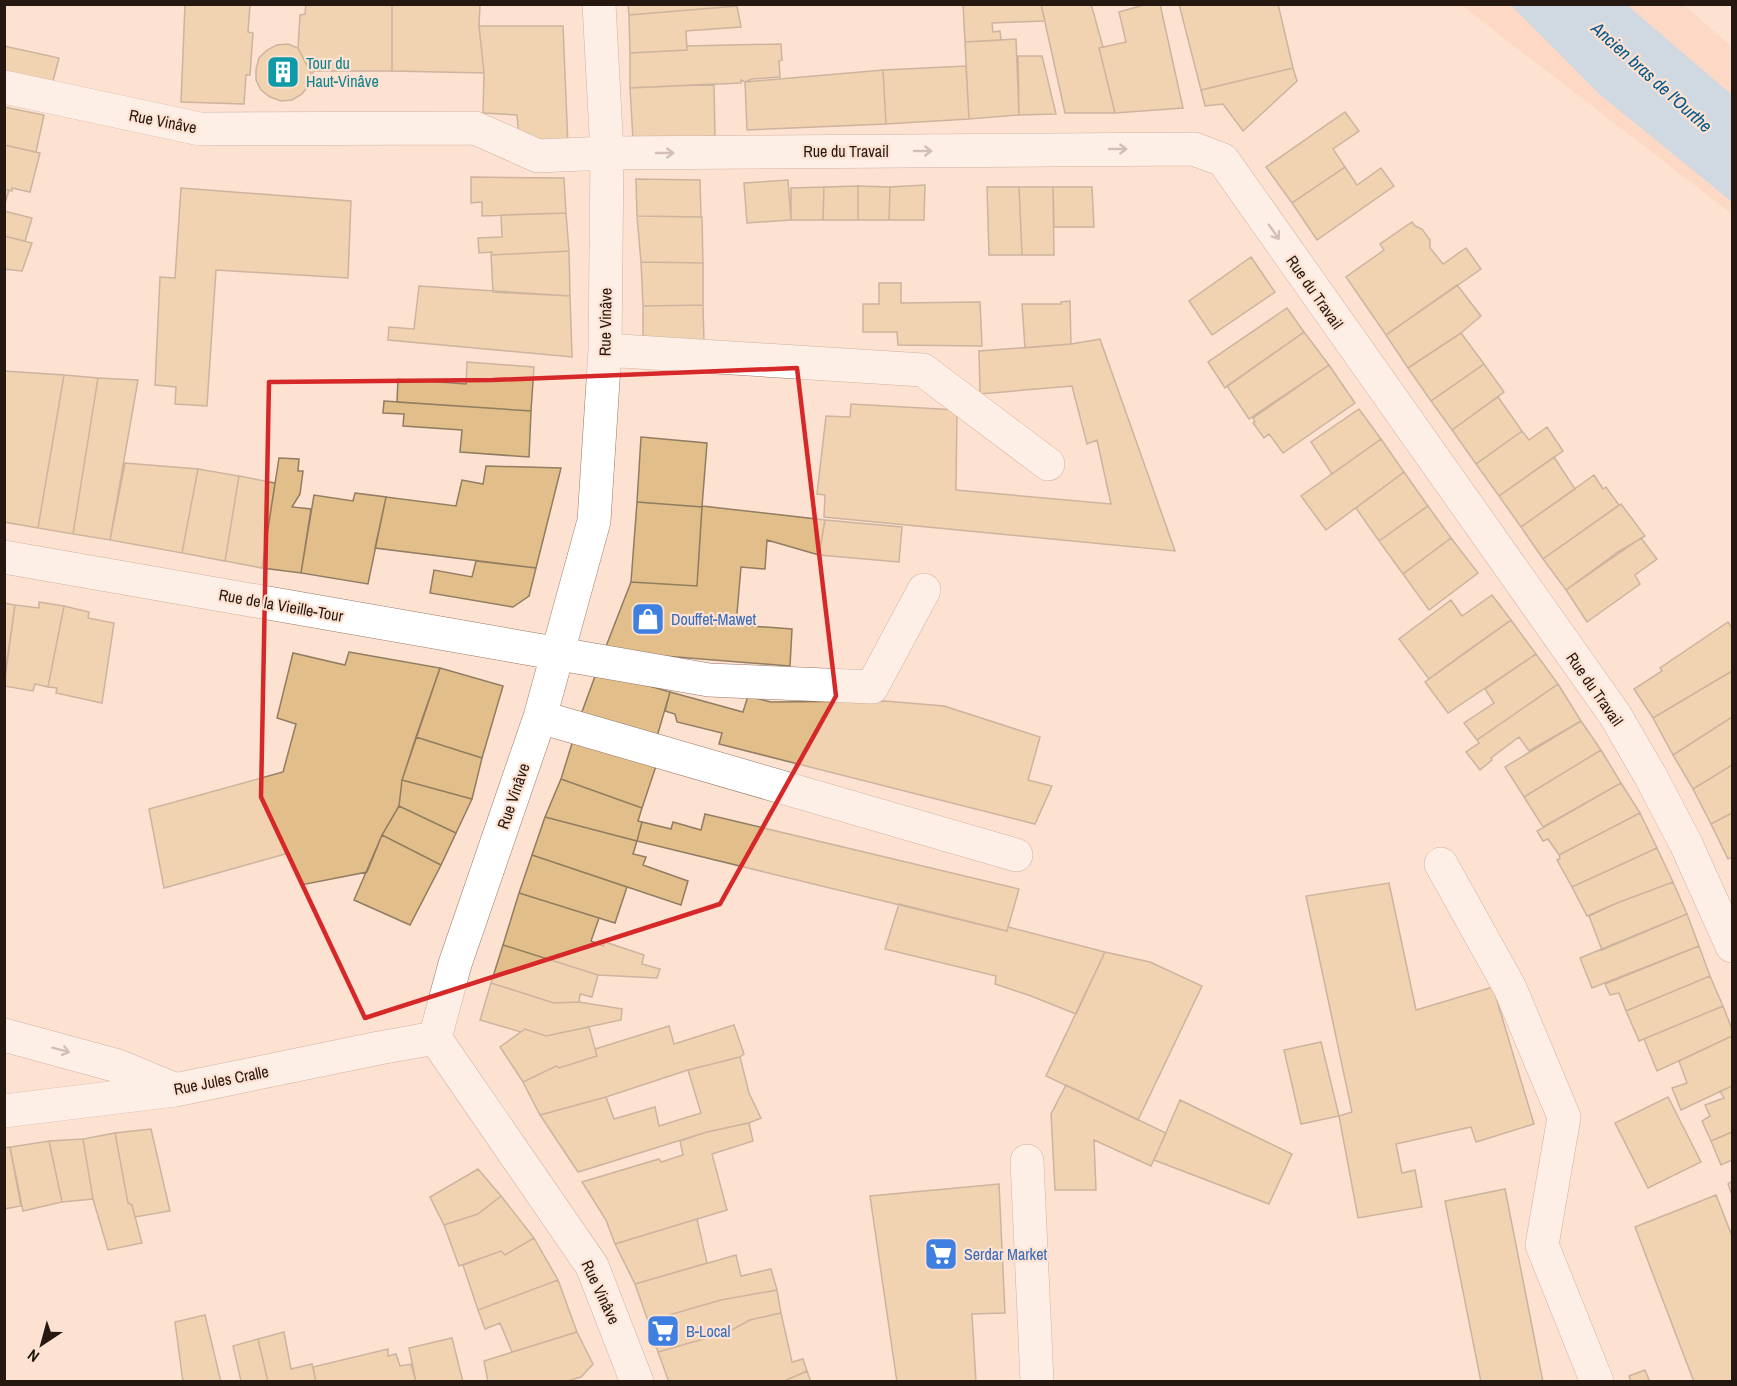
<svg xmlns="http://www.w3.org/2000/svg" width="1737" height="1386" viewBox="0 0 1737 1386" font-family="'Archivo Narrow',sans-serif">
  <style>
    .green { fill: #fccdb3 }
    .water { fill: #9acdf7 }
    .building { fill: #e2be8a; stroke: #917d61; stroke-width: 1.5 }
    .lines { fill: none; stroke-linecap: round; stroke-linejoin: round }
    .minor-casing { stroke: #977866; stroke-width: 34 }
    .minor { stroke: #fff; stroke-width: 33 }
    .oneway { stroke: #9d9794 }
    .marked { fill: none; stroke: #d62828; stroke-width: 4.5; stroke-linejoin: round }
    .labels { text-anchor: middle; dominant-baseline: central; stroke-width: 4.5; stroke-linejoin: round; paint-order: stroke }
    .culture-label { font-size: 16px; fill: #0d838f; stroke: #fde1d1; text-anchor: start }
    .street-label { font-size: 16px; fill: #251811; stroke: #fde1d1 }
    .shop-label { font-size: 16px; fill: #366cbe; stroke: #fde1d1; text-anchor: start }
    .water-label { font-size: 18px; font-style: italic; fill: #02588c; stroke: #fde1d1 }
  </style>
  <rect width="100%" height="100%" fill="#fde1d1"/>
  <path class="green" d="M1461 5H1684L1732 47V214Z"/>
  <path class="water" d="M1511 5H1627L1732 95V202L1599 94Z"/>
  <path class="building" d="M185 4 250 5 248 32 253 33 250 75H246L244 104 181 102Z
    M306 4H392V71H314L312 75 298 48 300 15 305 14Z
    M392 4H480L479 26 484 73 392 71Z
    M628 4H737V6L629 15Z
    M963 4H1041L1045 21 992 23 993 32 1000 31 1001 40 965 42Z
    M1041 4H1091L1103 47 1099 48 1115 113H1065Z
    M1147 4H1160L1183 108 1115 113 1099 48 1126 42 1119 12Z
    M1179 4H1278L1293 68 1201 90Z
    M737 6 741 27 686 31 687 50 630 53 629 15Z
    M479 26H563L568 146 519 138 517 115 483 113 484 73Z
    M1016 39 1019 115 969 119 965 42Z
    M288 44 298 48 312 75 309 85 302 94 292 100 281 101 270 97 261 90 256 80V69L259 58 267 50 277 45Z
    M781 44 782 60 779 61 780 77 752 79 745 82 741 80V83L630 88V53L687 50V46Z
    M4 46 59 58 50 92 4 82Z
    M1018 56H1042L1056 114 1019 115Z
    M966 66 969 119 886 124 883 70Z
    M1293 68 1297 81 1243 131 1223 104 1205 106 1201 90Z
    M883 70 886 124 747 130 745 82Z
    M714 84 715 136 633 140 630 88Z
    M4 107 44 115 36 152 4 145Z
    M1345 112 1359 131 1333 149 1345 167 1292 203 1266 167Z
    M4 145 40 153 30 192 12 188V191L4 189Z
    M1345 167 1357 185 1381 168 1394 186 1317 240 1292 203Z
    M471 177 564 178 566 213 482 216V202L471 203Z
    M636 179 700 180 701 217 637 216Z
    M788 180 791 220 747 223 744 183Z
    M925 185 924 220H889L890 187Z
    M858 186 890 187 889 220H858Z
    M858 186V220H823L824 187Z
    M824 187 823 220H791V188Z
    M987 187H1019L1022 255H989Z
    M1019 187H1053L1054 255H1022Z
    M1053 187H1092L1094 227H1054Z
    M181 188 351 201 348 278 216 270 207 406 175 404 176 387 155 385 160 277 175 278Z
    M4 189 9 190 4 207Z
    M4 211 32 218 25 241 4 236Z
    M566 213 569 251 491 255 492 252 479 253 478 238 502 237 501 215Z
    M637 216 702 217 703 263 641 262Z
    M1412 222 1415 226 1422 229 1430 240V248L1443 264 1466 248 1481 269 1386 335 1346 277 1384 250 1380 244Z
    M4 236 32 243 22 271 4 269Z
    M569 251 570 296 493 292 491 255Z
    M1251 257 1275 292 1212 335 1189 301Z
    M641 262 703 263V305L643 306Z
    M879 283H901V303L980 302 982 346 898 345 897 332H863V304H879Z
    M1457 285 1481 316 1461 333 1408 368 1386 335Z
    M419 286 570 296 572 357 388 340 389 327 414 329Z
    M1070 301 1071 344 1025 348 1022 304H1061V302Z
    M703 305 704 343H643V306Z
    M1287 308 1304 332 1225 388 1208 362Z
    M1304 332 1329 365 1249 419 1227 386Z
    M1461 333 1484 364 1431 401 1408 368Z
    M1100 339 1175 551 824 517 825 495 817 494 826 416 850 417 851 404 957 410 956 490 1111 504 1097 440 1087 444 1072 386 980 394 979 351 1071 344Z
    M467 362 534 367 531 411 397 402 398 379 466 384Z
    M1484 364 1504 392 1452 430 1431 401Z
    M1329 365 1355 403 1283 453 1269 434 1264 438 1253 423 1255 422 1253 418Z
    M4 371 64 375 38 528 4 522Z
    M64 375 98 378 73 534 38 528Z
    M98 378 138 380 110 540 73 534Z
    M1498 397 1522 431 1476 464 1452 430Z
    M384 401 531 411 529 457 460 452 462 430 403 426 404 414 383 413Z
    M1359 409 1381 439 1332 474 1311 442Z
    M1547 427 1563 451 1499 496 1476 464 1522 431 1529 440Z
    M641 437 707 443 702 507 637 502Z
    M1381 439 1404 472 1326 530 1301 496Z
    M1554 457 1575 489 1521 527 1499 496Z
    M279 458 299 459 298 471H303L300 494 292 507 311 509 301 573 262 568Z
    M125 463 198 469 182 553 110 540Z
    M486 466 561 468 536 568 375 548 386 497 456 506 462 480 483 484Z
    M198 469 239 476 225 561 182 553Z
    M1404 472 1428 506 1379 541 1356 508Z
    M1594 475 1603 489 1606 487 1619 505 1543 559 1521 527Z
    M239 476 275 483 262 568 225 561Z
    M355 493 386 497 368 584 301 573 314 495 353 501Z
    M637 502 702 507 697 586 631 582Z
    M1621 504 1645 536 1618 552 1566 590 1543 559Z
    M702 506 825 520 819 555 767 540 765 569 741 567 736 625 792 629 790 666 626 653 605 649 631 582 697 586Z
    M1428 506 1451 538 1403 574 1379 541Z
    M825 520 902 527 899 562 819 555Z
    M1451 538 1478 573 1429 610 1403 574Z
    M1641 538 1657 559 1635 575 1640 584 1587 622 1566 590Z
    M476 561 536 568 529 596 513 607 430 593 434 570 472 577Z
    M1492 595 1511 620 1429 679 1399 639 1451 600 1462 616Z
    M39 602 64 606 48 687 35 684 33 691 4 686 15 605 39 608Z
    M4 603 15 605 4 681Z
    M64 606 89 612 88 618 114 623 102 703 56 693 57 688 48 687Z
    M1511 620 1536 654 1448 713 1425 682 1460 656Z
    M1728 622 1732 628V671L1653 718 1634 689 1662 671 1660 668Z
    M349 652 440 668 402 780 399 806 382 835 367 872 301 885 289 853 164 888 149 809 283 772 296 724 277 718 293 653 345 665Z
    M1536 654 1558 684 1477 740 1464 723 1494 703 1485 689Z
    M440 668 503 686 482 758 416 737Z
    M597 671 670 692 656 740 579 720Z
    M1732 671V717L1673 755 1653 718Z
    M1558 684 1581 721 1529 751 1519 737 1491 758 1492 760 1480 770 1466 752 1479 743 1477 740Z
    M670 692 743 712 748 696 771 702 885 701 944 706 1040 737 1028 780 1052 786 1035 824 719 744 722 733 677 722 675 714 665 711Z
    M1732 717V765L1693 789 1673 755Z
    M1581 721 1601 750 1524 797 1505 767Z
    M416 737 482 758 472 799 402 780Z
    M574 737 657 763 642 808 561 779Z
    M1601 750 1621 783 1543 827 1524 797Z
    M1732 765V813L1711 824 1693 789Z
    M561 779 642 808 638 821 642 822 637 841 545 817Z
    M402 780 472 799 456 833 399 806Z
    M1621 783 1640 813 1559 855 1548 839 1543 841 1537 831Z
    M399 806 456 833 441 865 382 835Z
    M1640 813 1657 848 1572 887 1557 860 1560 859 1559 855Z
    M1732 813V857L1728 859 1711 824Z
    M705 814 1019 889 1007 931 637 841 642 822 671 829 673 822 701 830Z
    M545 817 637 841 633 854 646 857 643 865 688 881 681 905 532 855Z
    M382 835 441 865 410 925 354 900Z
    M1657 848 1673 882 1617 903 1587 916 1572 887Z
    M532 855 627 887 615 923 519 893Z
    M1673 882 1687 914 1602 950 1589 916 1617 903Z
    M1389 883 1416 1010 1493 987 1534 1124 1476 1142 1471 1127 1396 1144 1402 1173 1415 1170 1422 1207 1358 1218 1339 1116 1352 1112 1306 896Z
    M519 893 599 918 591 941 603 946 605 942 644 955 642 964 660 969 657 978 598 975 503 945Z
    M899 904 1007 931 1008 927 1105 952 1076 1014 1031 996 995 984 996 976 885 949Z
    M1687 914 1699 946 1592 988 1580 958Z
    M503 945 598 975 592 997 580 994 579 1002 554 1003 491 983Z
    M1699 946 1710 976 1626 1011 1619 993 1610 995 1605 984Z
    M1105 952 1150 962 1202 986 1138 1120 1046 1076Z
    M1710 976 1723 1006 1639 1041 1626 1011Z
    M491 983 554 1003 579 1002 622 1009 621 1020 546 1036 525 1029 521 1032 480 1020Z
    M1723 1006 1732 1029V1036L1657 1071 1644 1039Z
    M734 1025 744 1054 740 1057 688 1070 606 1097 540 1115 523 1082 556 1066 559 1068 597 1056 595 1049 669 1026 674 1044Z
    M589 1027 597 1056 559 1068 556 1066 523 1082 500 1047 525 1029 546 1036Z
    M1732 1036V1086L1681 1110 1672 1088 1687 1083 1679 1061Z
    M1321 1042 1339 1116 1301 1124 1284 1050Z
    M740 1057 749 1093 761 1118 749 1123 707 1132 578 1172 540 1115 606 1097 614 1119 655 1107 659 1126 701 1113 688 1070Z
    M1066 1085 1166 1133 1151 1166 1094 1140 1096 1190H1055L1051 1114Z
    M1732 1086V1132L1711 1141 1702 1121 1710 1116 1705 1105 1724 1098 1720 1091Z
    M1668 1097 1701 1162 1648 1188 1615 1123Z
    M1180 1100 1292 1154 1269 1204 1154 1160Z
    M749 1123 753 1141 712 1154 727 1210 615 1244 606 1220 582 1182 659 1159 661 1162 683 1155 680 1141 707 1132Z
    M151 1129 170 1211 135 1217 132 1205 128 1203 115 1133Z
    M1732 1132V1160L1721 1165 1711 1141Z
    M115 1133 128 1203 132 1205 142 1243 108 1250 93 1199 83 1139Z
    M83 1139 93 1199 62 1202 49 1141Z
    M49 1141 62 1202 23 1211 10 1147Z
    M10 1147 21 1206 4 1209V1148Z
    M478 1169 501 1196 478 1214 444 1225 430 1197Z
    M1732 1181V1195L1728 1184Z
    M999 1184 1005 1313 972 1314 976 1382H897L870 1196Z
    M1505 1189 1543 1382H1481L1445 1201Z
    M1716 1195 1732 1236V1382H1694L1635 1227Z
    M501 1196 534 1238 505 1255 501 1251 459 1266 444 1225 478 1214Z
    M697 1219 707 1263 635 1284 615 1244Z
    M534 1238 558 1280 478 1310 463 1265 501 1251 505 1255Z
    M736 1255 741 1276 771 1269 777 1290 721 1300 648 1321 635 1284Z
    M558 1280 577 1332 512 1352 500 1323 485 1329 478 1310Z
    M777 1290 781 1313 750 1320 728 1332 658 1352 648 1321 721 1300Z
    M781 1313 792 1362 803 1359 807 1371 782 1382H669L658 1352 728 1332 750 1320Z
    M205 1315 221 1382H183L175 1322Z
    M284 1332 291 1369 312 1364 316 1382H268L258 1339Z
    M577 1332 593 1364 581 1377 564 1382H488L484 1361Z
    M452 1338 463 1382H416L409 1348Z
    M258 1339 268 1382H238L241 1381 233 1346Z
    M388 1349V1356L396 1354 400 1366 411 1364 416 1382H316L313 1367Z
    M1645 1370 1650 1382H1631L1629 1376Z
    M807 1371 811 1382H782Z"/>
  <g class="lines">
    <g class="minor-casing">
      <path id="minor" d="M599 4 607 153 605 350 594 521 540 717 455 964 435 1038 592 1266 637 1382
        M4 87 200 129 475 128 538 156 607 153 1194 149 1223 160 1615 715 1651 777 1686 844 1732 946
        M605 350 923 370 1048 464
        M4 557 709 680 872 687 924 590
        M540 717 1016 855
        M1441 864 1510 988 1564 1117 1542 1245 1597 1382
        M4 1035 118 1066 174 1089
        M4 1111 175 1090 379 1048 435 1038
        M1027 1161 1037 1382"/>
    </g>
    <use href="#minor" class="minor"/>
  </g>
  <defs><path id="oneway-shaft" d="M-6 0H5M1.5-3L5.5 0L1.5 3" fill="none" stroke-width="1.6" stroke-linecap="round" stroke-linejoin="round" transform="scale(1.5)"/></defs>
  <g class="oneway">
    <use href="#oneway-shaft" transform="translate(1118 149)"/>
    <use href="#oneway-shaft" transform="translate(923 151)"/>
    <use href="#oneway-shaft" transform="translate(665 153)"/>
    <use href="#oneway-shaft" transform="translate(1274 232) rotate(55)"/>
    <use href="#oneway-shaft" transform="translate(61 1050) rotate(15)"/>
  </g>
  <path d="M0 0H1737V1386H0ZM797 368 836 696 720 904 365 1018 261 797 269 382 493 380Z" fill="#fde1d1" fill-opacity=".55" fill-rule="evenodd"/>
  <path class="marked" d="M797 368 836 696 720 904 365 1018 261 797 269 382 493 380Z"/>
  <defs>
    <g id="building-square" transform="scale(1.725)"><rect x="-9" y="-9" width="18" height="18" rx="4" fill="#0f9aa8" stroke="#fde1d1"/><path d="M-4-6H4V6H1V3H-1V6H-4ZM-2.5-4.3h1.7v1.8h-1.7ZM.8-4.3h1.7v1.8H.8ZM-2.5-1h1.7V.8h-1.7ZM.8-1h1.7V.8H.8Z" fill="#fff"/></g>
    <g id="shop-square" transform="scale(1.725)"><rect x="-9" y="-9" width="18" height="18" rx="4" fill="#3f7fe0" stroke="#fde1d1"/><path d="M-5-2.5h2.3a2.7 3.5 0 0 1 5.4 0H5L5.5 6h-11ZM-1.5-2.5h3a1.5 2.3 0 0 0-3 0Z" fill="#fff"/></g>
    <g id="supermarket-square" transform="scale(1.725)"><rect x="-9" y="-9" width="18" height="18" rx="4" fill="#3f7fe0" stroke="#fde1d1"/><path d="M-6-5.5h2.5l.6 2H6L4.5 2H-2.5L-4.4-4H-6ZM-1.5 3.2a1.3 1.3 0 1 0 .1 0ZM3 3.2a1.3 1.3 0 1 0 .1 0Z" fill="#fff"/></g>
  </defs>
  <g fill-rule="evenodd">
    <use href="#building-square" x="283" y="72"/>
    <use href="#shop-square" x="648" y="619"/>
    <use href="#supermarket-square" x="941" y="1254"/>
    <use href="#supermarket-square" x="663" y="1331"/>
  </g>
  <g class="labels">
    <g class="culture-label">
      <text x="306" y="63">Tour du<tspan x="306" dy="18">Haut-Vinâve</tspan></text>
    </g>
    <g class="street-label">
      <text transform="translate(163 121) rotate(11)">Rue Vinâve</text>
      <text x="846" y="151">Rue du Travail</text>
      <text transform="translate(1315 292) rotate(55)">Rue du Travail</text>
      <text transform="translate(605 322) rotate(-89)">Rue Vinâve</text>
      <text transform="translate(281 605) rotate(10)">Rue de la Vieille-Tour</text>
      <text transform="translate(1595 689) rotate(55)">Rue du Travail</text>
      <text transform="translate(513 796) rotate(-71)">Rue Vinâve</text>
      <text transform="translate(221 1080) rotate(-11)">Rue Jules Cralle</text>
      <text transform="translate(601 1292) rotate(65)">Rue Vinâve</text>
    </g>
    <g class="shop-label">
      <text x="671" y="619">Douffet-Mawet</text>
      <text x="964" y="1254">Serdar Market</text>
      <text x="686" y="1331">B-Local</text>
    </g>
    <g class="water-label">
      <text transform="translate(1652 77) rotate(42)">Ancien bras de l'Ourthe</text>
    </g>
  </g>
  <rect width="1737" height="1386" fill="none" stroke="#251811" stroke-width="12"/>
  <g transform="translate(42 1344) rotate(216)" stroke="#fde1d1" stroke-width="4.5" paint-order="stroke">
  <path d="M0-4.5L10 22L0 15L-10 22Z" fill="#251811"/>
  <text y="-9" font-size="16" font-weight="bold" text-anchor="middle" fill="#251811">N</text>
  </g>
</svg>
